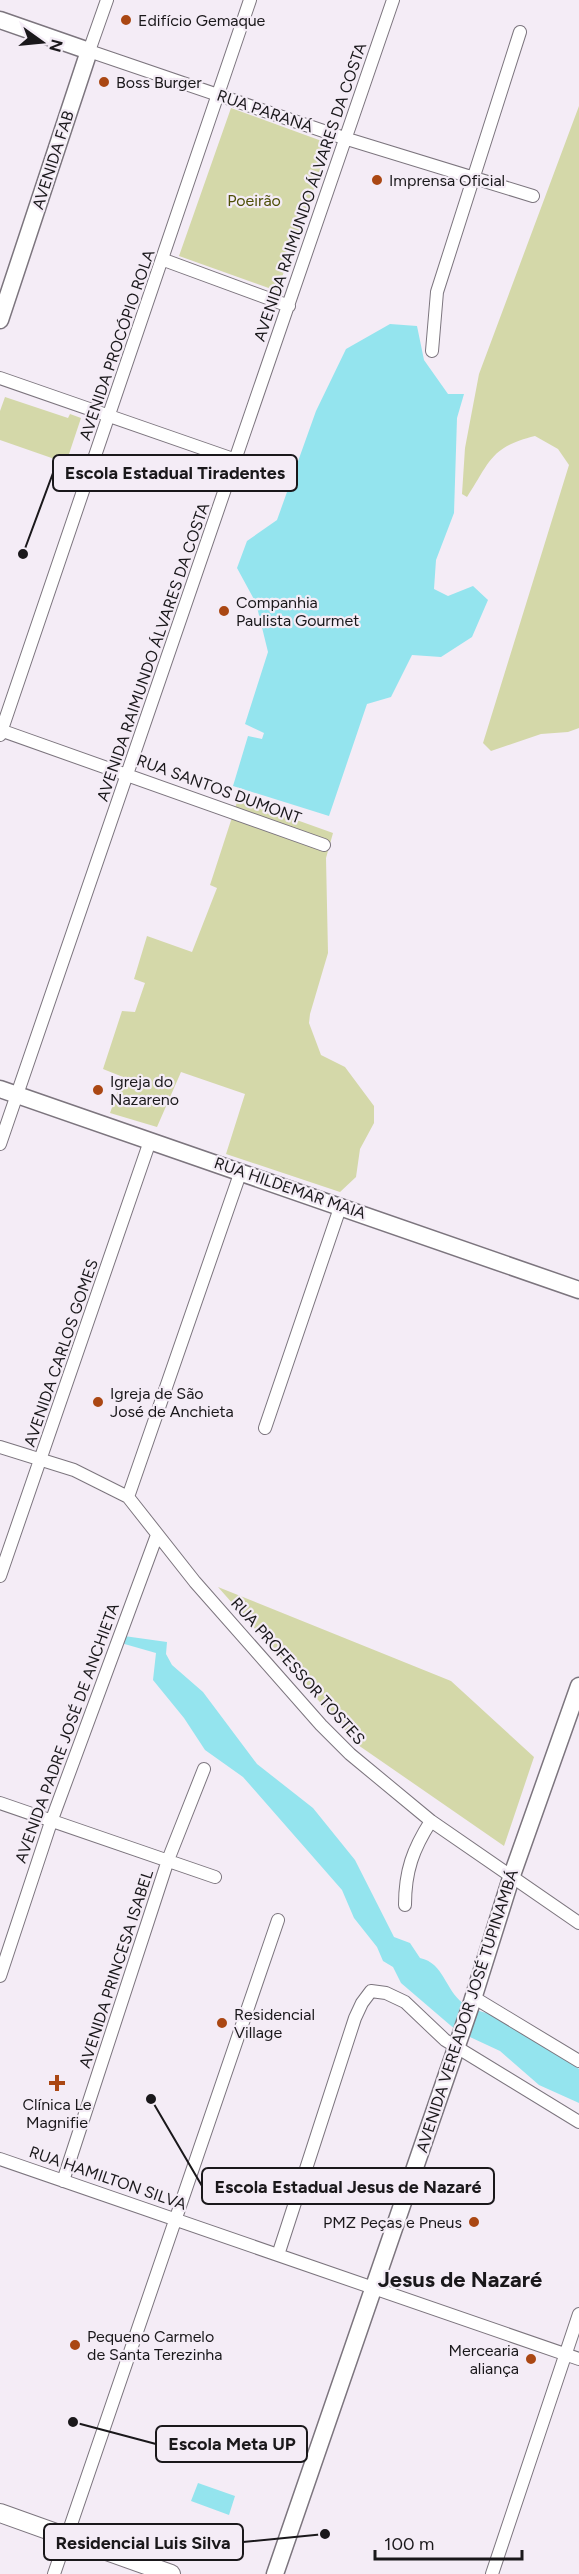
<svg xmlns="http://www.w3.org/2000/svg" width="579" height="2574" viewBox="0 0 579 2574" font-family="Figtree,sans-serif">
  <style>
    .green { fill: #d4d8a9 }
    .water { fill: #94e4ee }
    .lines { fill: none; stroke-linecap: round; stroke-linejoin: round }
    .street-casing { stroke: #7c757e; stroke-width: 14 }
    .secondary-casing { stroke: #7c757e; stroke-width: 19 }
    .primary-casing { stroke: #7c757e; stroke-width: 20 }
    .street { stroke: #fff; stroke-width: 12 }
    .secondary { stroke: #fff; stroke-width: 16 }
    .primary { stroke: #fff; stroke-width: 18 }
    .poi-dot { fill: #aa4713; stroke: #f4ecf6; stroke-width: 2 }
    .labels { text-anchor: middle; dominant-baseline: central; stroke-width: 4.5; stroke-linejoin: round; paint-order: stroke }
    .poi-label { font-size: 16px; fill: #1a181b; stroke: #f4ecf6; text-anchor: start }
    .street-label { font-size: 16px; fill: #1a181b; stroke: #f4ecf6 }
    .park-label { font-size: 16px; fill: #4e4f07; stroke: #f4ecf6 }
    .district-label { font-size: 22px; font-weight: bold; fill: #1a181b; stroke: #f4ecf6 }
    .leader { fill: none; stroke: #1a181b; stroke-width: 2 }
    .callout-dot { fill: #1a181b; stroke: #f4ecf6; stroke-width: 2 }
    .callout { fill: #f4ecf6; stroke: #1a181b; stroke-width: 2 }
    .callout-label { font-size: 18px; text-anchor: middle; font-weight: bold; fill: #1a181b }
  </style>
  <rect width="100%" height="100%" fill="#f4ecf6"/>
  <path class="green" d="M579 106V728L568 732 541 734 491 751 483 743 569 465 558 449 535 436C490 447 490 462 467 497L462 494 465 448 479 374Z
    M231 108 330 144 277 291 179 256Z
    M5 397 68 418 70 414 81 418 66 463 0 440V411Z
    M238 799 333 833 326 858 328 953 310 1014 309 1023 321 1055 345 1067 374 1106V1123L360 1149 356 1177 340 1192 226 1154 245 1094 181 1072 157 1127 110 1113 123 1077 103 1069 122 1011 135 1012 145 983 134 979 147 936 192 952 217 888 210 885Z
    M218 1587 451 1681 534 1757 504 1846 358 1745Z"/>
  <path class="water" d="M390 324 417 326 424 360 448 394H464L457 418 454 513 436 560 434 589 448 596 473 586 488 600 472 637 441 657 412 655 391 697 367 704 329 816 233 786 248 736 262 739 264 733 245 724 268 652 256 603 237 568 247 541 277 520 316 411 346 349Z
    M124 1636 167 1642 166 1654 172 1665 203 1692 257 1764 313 1808 355 1860 394 1937 410 1943 420 1958C444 1963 445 1990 463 2003 474 2012 493 2013 506 2020 532 2032 555 2053 579 2069V2103L539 2085 500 2051 457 2031 401 1983 393 1967 383 1961 377 1947 354 1918 342 1890 243 1777 205 1750 184 1718 153 1680 156 1653 121 1643Z
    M198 2483 235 2496 229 2515 191 2501Z"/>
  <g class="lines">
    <g class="street-casing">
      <path id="street" d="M107 0 89 51 344 138 533 196
        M164 260 289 306
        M432 351 437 292 520 32
        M0 378 236 460
        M0 730 324 845
        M0 735 250 0
        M0 1144 393 0
        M265 1428 341 1205
        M0 1447 74 1470 128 1497 195 1582 321 1725 350 1754 431 1821 579 1923
        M128 1497 241 1171
        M0 1576 150 1141
        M0 1803 215 1877
        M405 1905C405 1871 413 1849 431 1821
        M0 1976 51 1822 157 1535
        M473 1997 579 2061
        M0 2159 579 2359
        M63 2181 168 1860 204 1769
        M278 2255 355 2018 362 2003 371 1991 386 1993 405 2002 445 2040 579 2122
        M54 2574 278 1920
        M492 2574 579 2314"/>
    </g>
    <g class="secondary-casing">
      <path id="secondary" d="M0 20 89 51 0 320
        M0 1089 579 1290
        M275 2574 472 2002 511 1878 579 1686"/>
    </g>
    <g class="primary-casing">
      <path id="primary" d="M0 2513 171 2574"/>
    </g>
    <use href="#street" class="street"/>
    <use href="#secondary" class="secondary"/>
    <use href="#primary" class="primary"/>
  </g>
  <g class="poi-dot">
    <circle cx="126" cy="20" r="6"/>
    <circle cx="104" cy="82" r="6"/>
    <circle cx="377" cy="180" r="6"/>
    <circle cx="224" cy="611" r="6"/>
    <circle cx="98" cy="1090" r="6"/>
    <circle cx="98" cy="1402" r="6"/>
    <circle cx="222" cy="2023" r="6"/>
    <path d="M54 2074h6v6h6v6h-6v6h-6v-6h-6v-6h6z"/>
    <circle cx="474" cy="2222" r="6"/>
    <circle cx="75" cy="2345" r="6"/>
    <circle cx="531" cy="2359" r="6"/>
  </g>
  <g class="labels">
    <g class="poi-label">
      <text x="138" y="20">Edifício Gemaque</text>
      <text x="116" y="82">Boss Burger</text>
      <text x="389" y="180">Imprensa Oficial</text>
      <text x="236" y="602">Companhia<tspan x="236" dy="18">Paulista Gourmet</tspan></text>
      <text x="110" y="1081">Igreja do<tspan x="110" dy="18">Nazareno</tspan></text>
      <text x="110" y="1393">Igreja de São<tspan x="110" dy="18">José de Anchieta</tspan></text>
      <text x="234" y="2014">Residencial<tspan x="234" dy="18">Village</tspan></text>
      <text x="57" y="2104" text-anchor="middle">Clínica Le<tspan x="57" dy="18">Magnifie</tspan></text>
      <text x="462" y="2222" text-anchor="end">PMZ Peças e Pneus</text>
      <text x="87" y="2336">Pequeno Carmelo<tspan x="87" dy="18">de Santa Terezinha</tspan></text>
      <text x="519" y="2350" text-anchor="end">Mercearia<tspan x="519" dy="18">aliança</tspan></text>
    </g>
    <g class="street-label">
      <text transform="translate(265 111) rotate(19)">RUA PARANÁ</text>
      <text transform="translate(53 160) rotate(-72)">AVENIDA FAB</text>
      <text transform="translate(310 192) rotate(-71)">AVENIDA RAIMUNDO ÁLVARES DA COSTA</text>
      <text transform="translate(117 345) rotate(-71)">AVENIDA PROCÓPIO ROLA</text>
      <text transform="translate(153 652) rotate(-71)">AVENIDA RAIMUNDO ÁLVARES DA COSTA</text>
      <text transform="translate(219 789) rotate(20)">RUA SANTOS DUMONT</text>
      <text transform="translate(290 1188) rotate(19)">RUA HILDEMAR MAIA</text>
      <text transform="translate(61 1353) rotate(-71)">AVENIDA CARLOS GOMES</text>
      <text transform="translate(298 1671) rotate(48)">RUA PROFESSOR TOSTES</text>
      <text transform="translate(67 1733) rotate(-70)">AVENIDA PADRE JOSÉ DE ANCHIETA</text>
      <text transform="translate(116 1969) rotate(-72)">AVENIDA PRINCESA ISABEL</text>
      <text transform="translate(467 2011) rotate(-72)">AVENIDA VEREADOR JOSÉ TUPINAMBÁ</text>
      <text transform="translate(108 2178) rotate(19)">RUA HAMILTON SILVA</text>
    </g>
    <g class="park-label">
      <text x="254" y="200">Poeirão</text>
    </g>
    <g class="district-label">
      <text x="460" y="2279">Jesus de Nazaré</text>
    </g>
  </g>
  <path class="leader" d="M23 554L53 473M151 2099L202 2186M73 2422L156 2444M325 2534L243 2542"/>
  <g class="callout-dot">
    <circle cx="23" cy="554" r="6"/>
    <circle cx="151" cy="2099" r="6"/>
    <circle cx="73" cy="2422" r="6"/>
    <circle cx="325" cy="2534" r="6"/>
  </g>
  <g class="callout">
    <rect x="53" y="455" width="244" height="36" rx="6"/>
    <rect x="202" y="2168" width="292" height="36" rx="6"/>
    <rect x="156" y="2426" width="151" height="36" rx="6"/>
    <rect x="44" y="2524" width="199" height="36" rx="6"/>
  </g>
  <g class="callout-label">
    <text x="175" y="479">Escola Estadual Tiradentes</text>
    <text x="348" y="2193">Escola Estadual Jesus de Nazaré</text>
    <text x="232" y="2450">Escola Meta UP</text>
    <text x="143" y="2549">Residencial Luis Silva</text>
  </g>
  <g transform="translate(42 42) rotate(105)" stroke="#f4ecf6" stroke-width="4.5" paint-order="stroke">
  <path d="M0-4.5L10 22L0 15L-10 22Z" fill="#1a181b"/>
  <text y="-9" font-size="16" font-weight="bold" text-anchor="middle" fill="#1a181b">N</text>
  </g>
  <path d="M375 2550v9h147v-9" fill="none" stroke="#1a181b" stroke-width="3"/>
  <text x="384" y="2550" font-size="18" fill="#1a181b" stroke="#f4ecf6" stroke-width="4.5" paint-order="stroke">100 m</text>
</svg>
